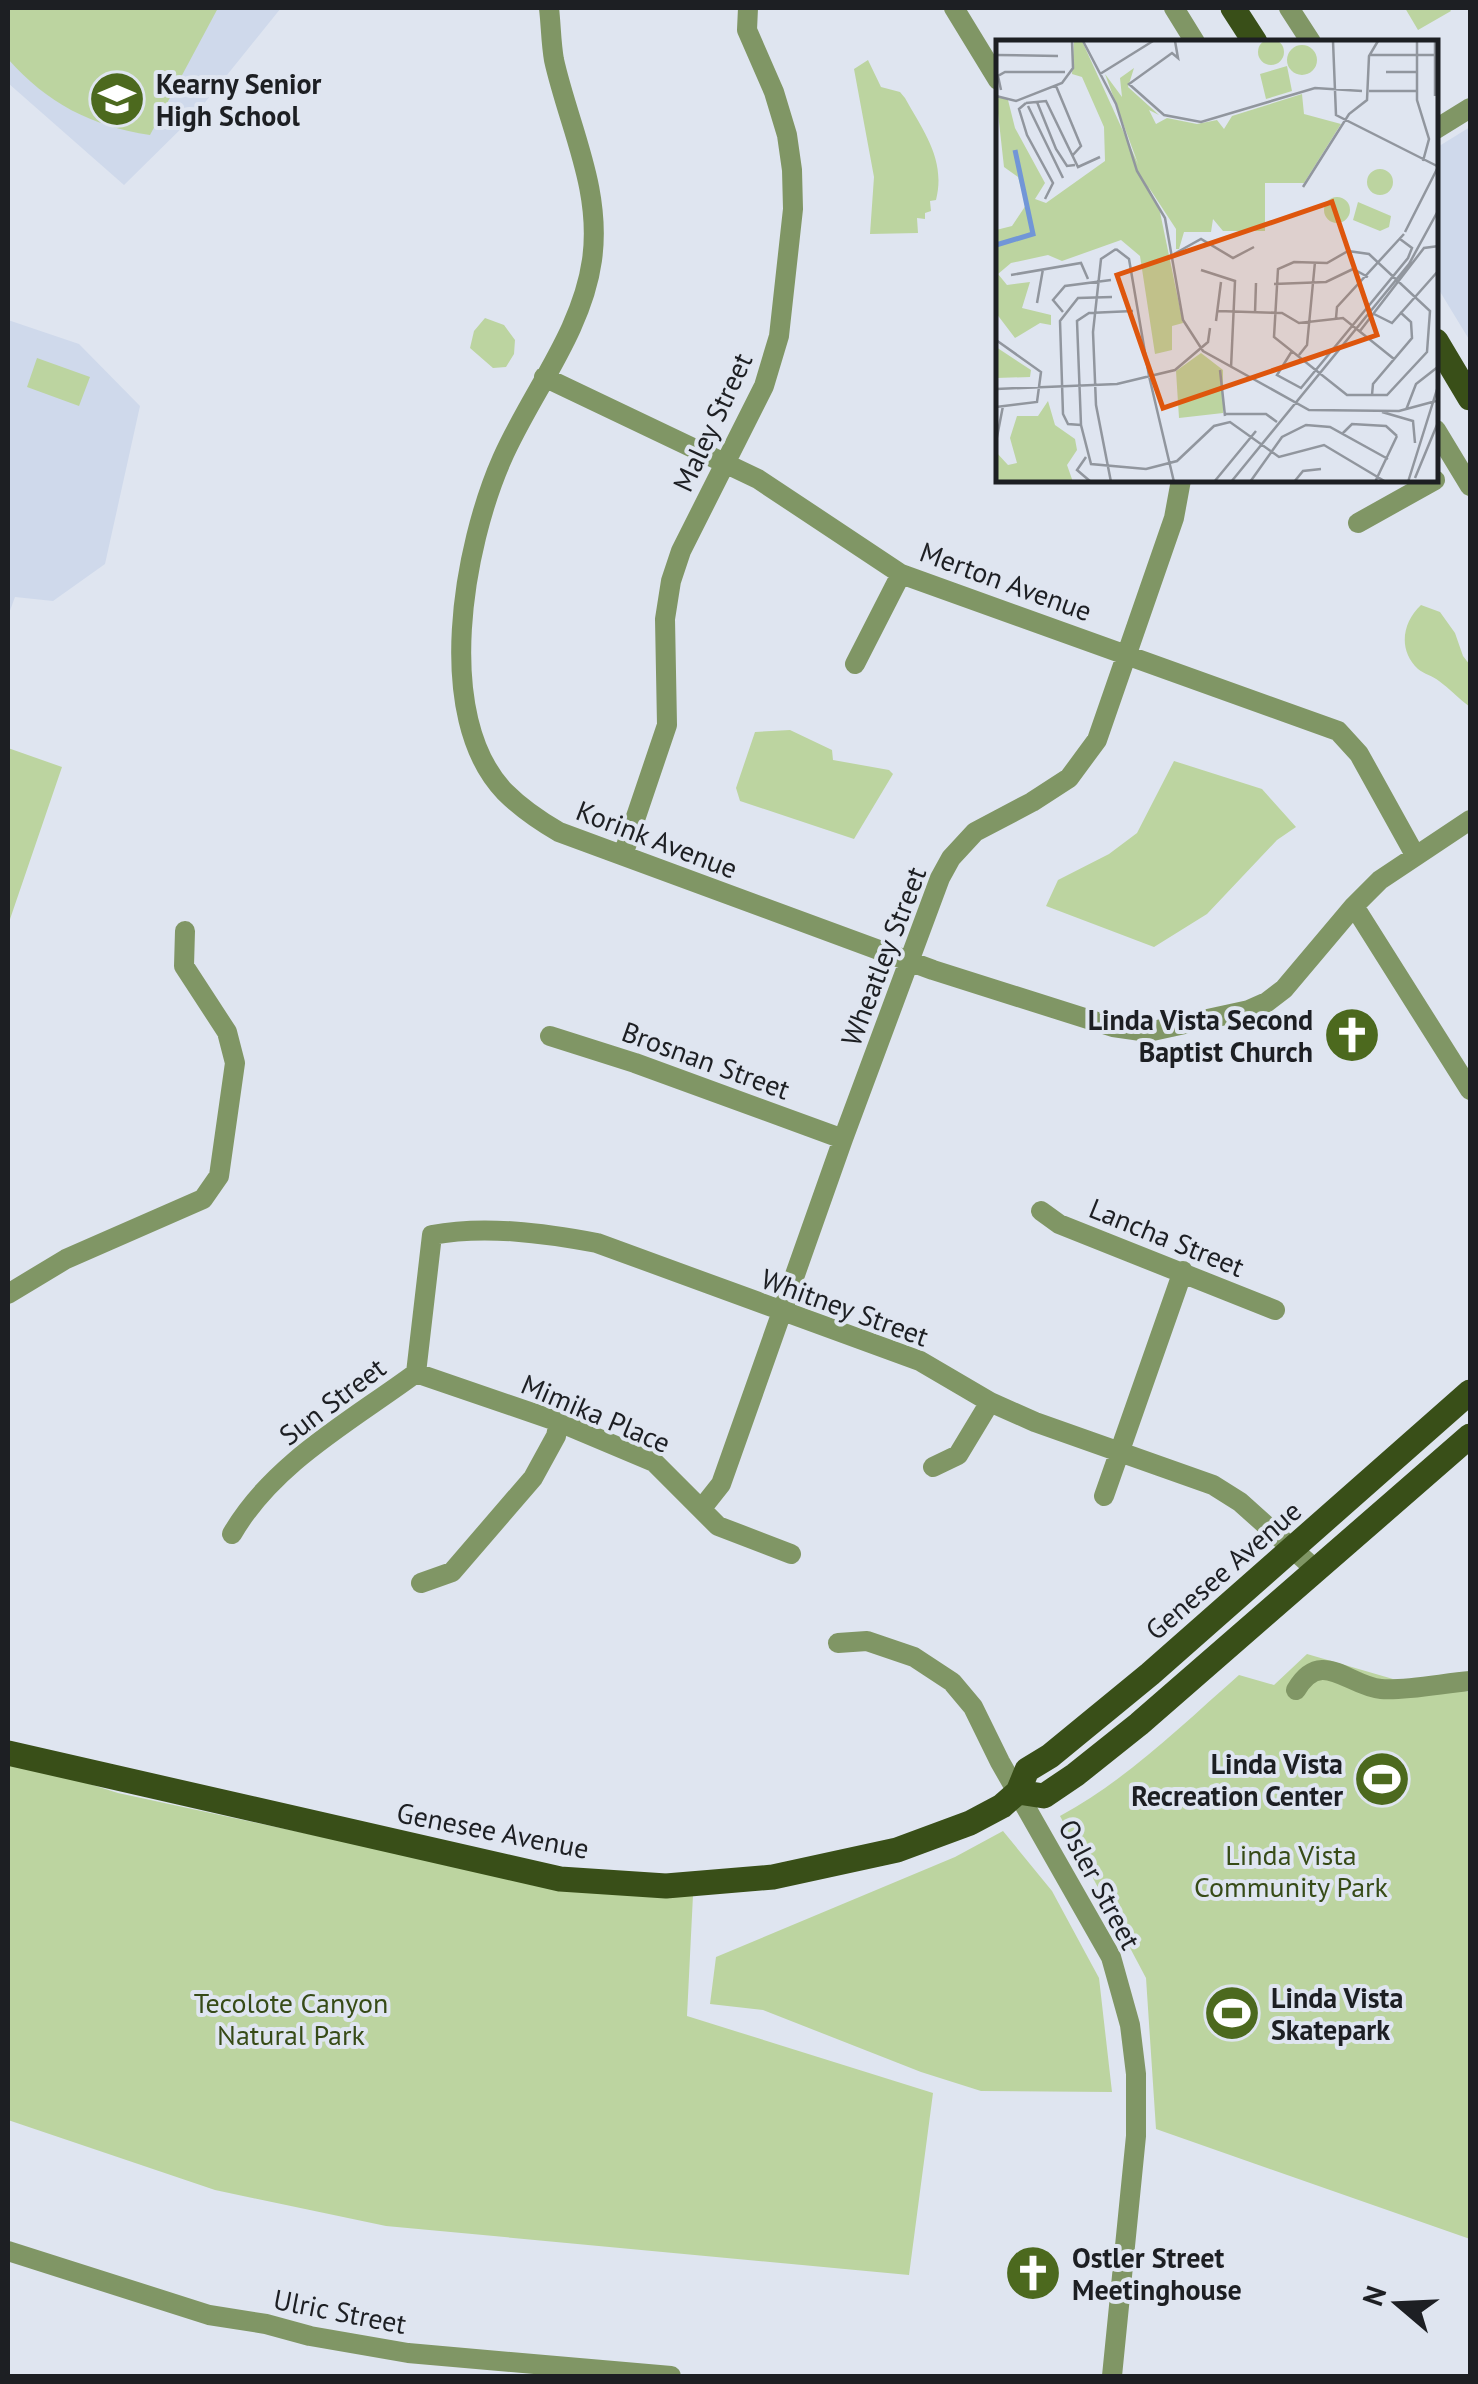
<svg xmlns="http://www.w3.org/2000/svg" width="1478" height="2384" viewBox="0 0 1478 2384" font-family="'PT Sans',sans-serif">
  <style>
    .built { fill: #cfd9eb }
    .green { fill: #bcd4a0 }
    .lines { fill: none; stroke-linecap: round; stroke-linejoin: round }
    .minor { stroke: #809665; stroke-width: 20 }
    .major { stroke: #394f18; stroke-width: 25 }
    .labels { text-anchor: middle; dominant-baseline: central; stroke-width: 8; stroke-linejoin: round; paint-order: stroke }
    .poi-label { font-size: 28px; font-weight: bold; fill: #1d1f23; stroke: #dfe5f0; text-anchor: start }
    .street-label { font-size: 28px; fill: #1d1f23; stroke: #dfe5f0 }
    .park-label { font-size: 28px; fill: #374b17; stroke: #dfe5f0 }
    .inset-river { fill: none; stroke: #7196d7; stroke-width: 5 }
    .inset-road { fill: none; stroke: #91969e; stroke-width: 2.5 }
    .view { fill: #de560d; fill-opacity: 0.15; stroke: #de560d; stroke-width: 5 }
    .inset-edge { fill: none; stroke: #1d1f23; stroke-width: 5 }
  </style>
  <rect width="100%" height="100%" fill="#dfe5f0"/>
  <path class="built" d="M8 8H281L194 116 124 185 8 83Z
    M1470 127V341L1436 285V148Z
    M8 320 79 344 140 406 105 564 53 601 15 597 8 616Z"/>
  <path class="green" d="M8 8H218L150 135C91 126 47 103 8 59Z
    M1405 8H1449L1451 11 1418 30Z
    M868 60 881 87 900 92 905 98C924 132 946 160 936 200L930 201 931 211 925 213V219L917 218 918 233 870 234 874 177 854 69Z
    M485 318 504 325 515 340 514 354 506 367 493 368 470 348 474 331Z
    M37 358 90 377 79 406 27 387Z
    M1421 605 1440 612 1455 633 1463 656 1470 665V707C1459 699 1450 689 1439 681 1433 676 1424 674 1418 669 1398 650 1402 623 1421 605Z
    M790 730 832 750 833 760 889 770 893 774 854 839 740 801 736 788 755 732Z
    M8 748 62 767 8 925Z
    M1174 761 1262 789 1296 827 1277 840 1207 914 1154 947 1046 906 1058 880 1109 854 1137 833Z
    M1307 1654 1393 1679 1470 1692V2239L1156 2129 1146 1978 1060 1816C1128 1779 1182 1725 1239 1675L1274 1685Z
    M8 1765 39 1768 118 1793 537 1883 693 1895 687 2016 933 2093 909 2275 386 2226 215 2190 8 2120Z
    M1003 1831 1052 1891 1099 1978 1112 2092 981 2091 921 2072 763 2010 710 2004 716 1957 955 1857Z"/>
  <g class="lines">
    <path class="minor" d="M549 8C551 25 551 43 554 60 569 127 602 189 592 260 582 332 531 393 502 459 464 545 432 716 505 792 521 808 540 821 559 832L933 970 1113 1027 1148 1032 1249 1010 1267 1002 1284 989 1354 906 1380 880 1470 820
      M954 8 998 80
      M1174 8 1195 42
      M1289 8 1311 42
      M1436 129 1470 108
      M544 377 758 479 901 574 1338 731 1359 754 1415 855
      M1436 430 1470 486
      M1358 523 1435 480
      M855 664 901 574
      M623 855 667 725 665 619 671 581 681 551 764 386 779 336 793 209 792 170 787 135 774 92 747 30 748 8
      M1354 906 1470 1090
      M550 1036 635 1063 843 1139
      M1041 1211 1059 1224 1275 1310
      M8 1294 66 1259 203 1199 219 1176 235 1063 227 1032 184 966 185 931
      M416 1373 559 1422 654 1462 718 1526 791 1554
      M933 1467 958 1455 990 1402
      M1104 1496 1183 1271
      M702 1508 721 1484 843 1139 940 878 951 858 975 832 1032 802 1069 778 1097 740 1174 518 1181 480
      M232 1534C273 1463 351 1421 416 1373L432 1235C484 1225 544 1233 597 1243L920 1361 990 1402 1035 1422 1213 1485 1240 1502 1315 1569
      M421 1583 452 1572 533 1478 556 1436 559 1422
      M838 1643 867 1641 914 1657 952 1682 973 1707 1000 1762 1111 1957 1130 2025 1136 2074V2136L1112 2376
      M1296 1690C1321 1647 1348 1686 1381 1689 1407 1691 1444 1683 1470 1681
      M8 2251 209 2315 266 2324 310 2336 408 2353 671 2376"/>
    <path class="major" d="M1233 8 1255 42
      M1436 341 1470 398
      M8 1753 560 1879 666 1886 773 1877 897 1850 970 1823 1002 1806 1018 1792 1027 1770 1050 1756 1150 1674 1470 1392
      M1018 1792 1044 1796 1075 1775 1139 1724 1470 1436"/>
  </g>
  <defs>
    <g id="school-disc" transform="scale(2.875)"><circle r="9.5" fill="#4c691e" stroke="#dfe5f0"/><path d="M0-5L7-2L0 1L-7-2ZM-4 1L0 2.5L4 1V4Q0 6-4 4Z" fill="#fff"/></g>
    <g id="church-disc" transform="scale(2.875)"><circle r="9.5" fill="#4c691e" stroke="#dfe5f0"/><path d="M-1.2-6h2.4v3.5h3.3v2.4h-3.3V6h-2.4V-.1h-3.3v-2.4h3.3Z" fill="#fff"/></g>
    <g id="stadium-disc" transform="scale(2.875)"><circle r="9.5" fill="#4c691e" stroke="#dfe5f0"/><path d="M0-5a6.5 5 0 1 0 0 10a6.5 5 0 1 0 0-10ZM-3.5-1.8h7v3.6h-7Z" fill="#fff"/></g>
  </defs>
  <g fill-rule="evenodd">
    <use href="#school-disc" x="117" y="99"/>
    <use href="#church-disc" x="1352" y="1035"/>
    <use href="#stadium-disc" x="1382" y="1779"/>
    <use href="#stadium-disc" x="1232" y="2013"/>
    <use href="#church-disc" x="1033" y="2273"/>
  </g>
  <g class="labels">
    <g class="poi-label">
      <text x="156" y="83">Kearny Senior<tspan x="156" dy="32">High School</tspan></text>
      <text x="1313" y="1019" text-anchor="end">Linda Vista Second<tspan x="1313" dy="32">Baptist Church</tspan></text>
      <text x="1343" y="1763" text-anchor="end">Linda Vista<tspan x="1343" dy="32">Recreation Center</tspan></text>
      <text x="1271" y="1997">Linda Vista<tspan x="1271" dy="32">Skatepark</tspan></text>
      <text x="1072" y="2257">Ostler Street<tspan x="1072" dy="32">Meetinghouse</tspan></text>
    </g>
    <g class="street-label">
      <text transform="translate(712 422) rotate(-65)">Maley Street</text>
      <text transform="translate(1006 581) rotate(20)">Merton Avenue</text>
      <text transform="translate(657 839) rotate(21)">Korink Avenue</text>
      <text transform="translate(883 956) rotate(-69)">Wheatley Street</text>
      <text transform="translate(706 1060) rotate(20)">Brosnan Street</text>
      <text transform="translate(1167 1237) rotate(22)">Lancha Street</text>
      <text transform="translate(845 1307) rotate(20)">Whitney Street</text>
      <text transform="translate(332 1401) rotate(-37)">Sun Street</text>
      <text transform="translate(596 1413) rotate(23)">Mimika Place</text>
      <text transform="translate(1223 1570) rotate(-41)">Genesee Avenue</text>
      <text transform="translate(493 1830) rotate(11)">Genesee Avenue</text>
      <text transform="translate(1100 1884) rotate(62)">Osler Street</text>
      <text transform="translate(340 2311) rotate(11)">Ulric Street</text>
    </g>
    <g class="park-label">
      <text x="1291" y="1854">Linda Vista<tspan x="1291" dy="32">Community Park</tspan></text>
      <text x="291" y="2002">Tecolote Canyon<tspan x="291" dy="32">Natural Park</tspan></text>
    </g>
  </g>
  <g transform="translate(996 40)">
    <rect width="442" height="442" fill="#dfe5f0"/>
    <path d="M262 12a13 13 0 1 1 26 0a13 13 0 1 1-26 0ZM78 1H86L164 172 187 283 176 286V310L159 314 144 216 125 200 66 221 52 215 15 223 2 234 11 245 34 242 26 268 55 275V285L44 283 19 298 0 273V190L16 186 30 165 22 137 8 127 0 55 12 60 19 88 49 143 39 159 50 163 109 121 108 87 86 37 76 34ZM291 20a15 15 0 1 1 30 0a15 15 0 1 1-30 0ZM291 26 296 51 270 59 264 34ZM138 28 132 47 163 75 153 70 160 84 171 78 201 84 221 80 228 89 236 76 306 54 308 74 345 84 308 143H269V191H227L217 179 215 192H188L183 209H180V189L148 140 109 34 126 57 124 38ZM371 142a13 13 0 1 1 26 0a13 13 0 1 1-26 0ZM328 170a13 13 0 1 1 26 0a13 13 0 1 1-26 0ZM362 162 395 176 393 187 384 191 357 180ZM0 307 35 330 34 337 0 338ZM205 313 227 330V373L183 378 180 331ZM52 361 59 385 79 399 81 410 71 425 77 442H2L0 412 12 425 21 423 14 398 21 376H42Z" fill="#bcd4a0"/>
    <path class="inset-river" d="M0 205 37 194 19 110"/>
    <path class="inset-road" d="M87 1 120 64 141 131 169 178 187 280 207 311 313 370 403 371 440 361M179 1 182 18 176 13 133 44 168 75 205 82 319 48 366 51M337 1 340 75 443 127M421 1V60L433 99 427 121M0 15 62 16M373 15H443M390 32H421M104 34 157 1M60 46 85 106 76 116M5 50 2 36 9 32H69M373 51H421M0 56 20 61 66 43 77 28 76 1M439 56V1M41 62 60 109 71 126 79 125M30 63 50 61 82 127 104 117M30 63 23 69 31 95 57 143 49 159M32 66 67 138M307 147 353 74 371 60 373 16 382 1M409 192 441 129M120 209 133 219 153 336M352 211 373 214 434 271 431 312 391 355H351L278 297 282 229 298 222 331 223ZM178 214 205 199 237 218 258 207M205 230 239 241 235 328M15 235 85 223 92 239M278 244 330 242 357 229 372 237M41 263 47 229M137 271 93 273 81 281 85 385 95 424 150 429 181 421 218 386 234 382 283 417 328 405 390 442M222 271 286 273 303 283 347 278 398 319M67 272 57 260 69 246 115 240M259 273 260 243M378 274 396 283 443 230M340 278 341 267 408 194M220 281 225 242M364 291 428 208 443 206M0 300 45 332 41 362 0 367M296 311 281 335 305 348 412 218 416 208 404 199M303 315 311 305 319 222M224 330 229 376M153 336 178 442M0 349 121 344 179 330 212 302 214 288M376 355 377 344 416 298 415 282 404 272M410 370 420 344 443 326M386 372 417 381 419 403M229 374H270L281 382M85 385 72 384 67 374 64 281 82 258 116 257M347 393 356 384 390 386 401 396M0 402 7 366M90 417 81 430 95 442M419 438 443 380M115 442 100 365 97 292 105 219 120 209M218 442 260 391M235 442 413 224 443 169M254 442 286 397 310 385 334 387 392 419M298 442 307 431 325 429M379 442 401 396M412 442 443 343"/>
    <path class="view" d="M336 162 381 295 167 368 121 235Z"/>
    <rect width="442" height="442" class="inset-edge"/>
  </g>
  <rect width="1478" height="2384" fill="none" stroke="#1d1f23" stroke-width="20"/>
  <g transform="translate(1398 2304) rotate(289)" stroke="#dfe5f0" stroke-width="8" paint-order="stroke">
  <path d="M0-8L18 38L0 25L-18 38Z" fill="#1d1f23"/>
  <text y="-15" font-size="28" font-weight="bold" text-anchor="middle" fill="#1d1f23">N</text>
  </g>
</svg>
